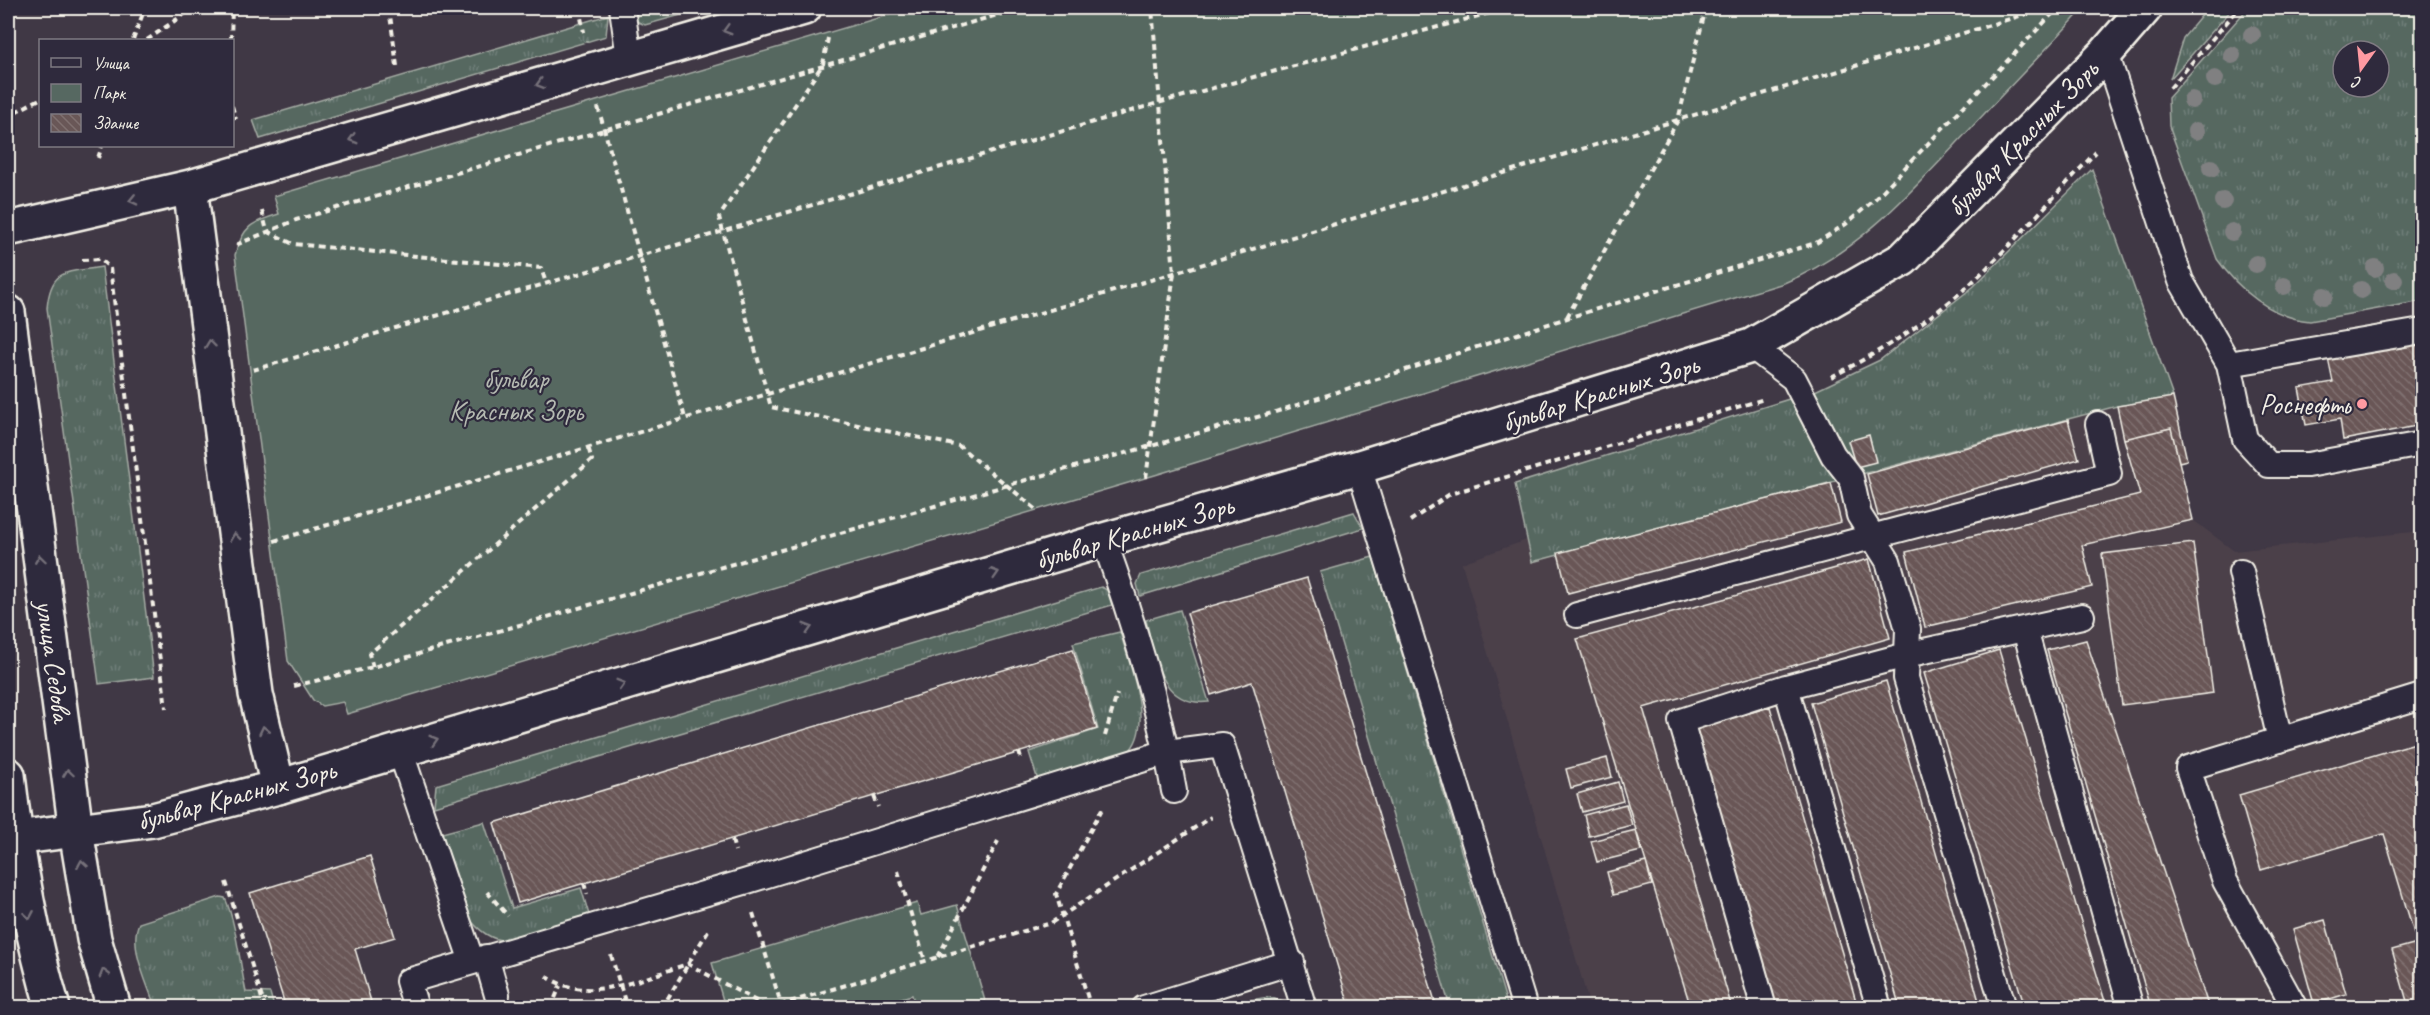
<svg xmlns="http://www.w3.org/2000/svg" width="2430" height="1015" viewBox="0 0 2430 1015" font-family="Caveat,sans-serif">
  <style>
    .built { fill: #4c414a }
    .grass { fill: url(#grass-tufts); stroke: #a5aca4; stroke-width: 1.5; fill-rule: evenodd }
    .park { fill: #566861; stroke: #a5aca4; stroke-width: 1.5 }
    .building { fill: url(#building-back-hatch); stroke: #f4f1e8; stroke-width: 1.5 }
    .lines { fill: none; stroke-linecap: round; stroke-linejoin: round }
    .service-casing { stroke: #f4f1e8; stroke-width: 28 }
    .minor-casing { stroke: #f4f1e8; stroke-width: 38 }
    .tertiary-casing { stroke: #f4f1e8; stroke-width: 38 }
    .secondary-casing { stroke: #f4f1e8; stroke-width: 38 }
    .path { stroke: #f4f1e8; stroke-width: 4; stroke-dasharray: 6 4.5; stroke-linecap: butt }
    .service { stroke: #2f2a3d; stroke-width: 24 }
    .minor { stroke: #2f2a3d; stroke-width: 33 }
    .tertiary { stroke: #2f2a3d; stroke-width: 33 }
    .secondary { stroke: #2f2a3d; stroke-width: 33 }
    .tree { fill: #808081 }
    .oneway { stroke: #747079 }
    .poi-dot { fill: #ff9aa2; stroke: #2f2a3d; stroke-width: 2 }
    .labels { text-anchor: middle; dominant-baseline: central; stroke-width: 4.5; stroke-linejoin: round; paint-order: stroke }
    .street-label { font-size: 28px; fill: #f4f1e8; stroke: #2f2a3d }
    .park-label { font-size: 28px; fill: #b5bab2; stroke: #2f2a3d }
    .poi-label { font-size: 28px; fill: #f4f1e8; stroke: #2f2a3d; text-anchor: end }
  </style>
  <defs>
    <pattern id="grass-tufts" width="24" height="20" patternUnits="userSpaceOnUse" patternTransform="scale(1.5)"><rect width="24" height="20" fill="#566861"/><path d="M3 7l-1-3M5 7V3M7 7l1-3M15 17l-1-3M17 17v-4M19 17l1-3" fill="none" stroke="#6f7e78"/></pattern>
    <pattern id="building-back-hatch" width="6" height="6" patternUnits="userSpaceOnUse" patternTransform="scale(1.5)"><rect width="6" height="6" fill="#695757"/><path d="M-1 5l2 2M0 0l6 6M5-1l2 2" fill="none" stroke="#7f706f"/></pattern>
  </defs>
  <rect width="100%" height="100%" fill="#403845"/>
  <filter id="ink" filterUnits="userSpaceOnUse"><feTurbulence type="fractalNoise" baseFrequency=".0167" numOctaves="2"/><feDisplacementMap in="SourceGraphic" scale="12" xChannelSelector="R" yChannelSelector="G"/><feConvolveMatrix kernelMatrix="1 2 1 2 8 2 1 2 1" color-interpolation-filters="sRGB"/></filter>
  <g filter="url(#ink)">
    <path class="built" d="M2117 406 2193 520 2234 551 2422 531V1007H1590L1462 563 1527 540 1532 562Z"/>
    <path class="grass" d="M634 8H706L645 25 636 21Z
      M2208 8H2233L2170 79 2183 38Z
      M2248 8H2422V301L2310 321C2272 318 2238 289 2217 259L2169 126 2168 98ZM2343 51H2379V87H2343Z
      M608 15 606 36 260 139 253 120Z
      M2092 169 2173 397 2117 406 1532 562 1515 484 1815 391 1880 360 1973 287Z
      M102 267 154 677 99 684 47 308C51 267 67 273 102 267Z
      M1354 512 1363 528 1140 596 1137 584 1141 575Z
      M1373 557 1508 1007H1450L1320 572Z
      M1101 587 1107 590 1112 605 434 806 436 785Z
      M1180 610 1209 702C1160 708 1155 657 1146 620Z
      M1120 632C1129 663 1156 728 1127 753L1039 784 1029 752 1098 729 1073 643Z
      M484 822 512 908 581 888 590 918C571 923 525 941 508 941 492 941 478 930 469 918L442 833Z
      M220 897 225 898C236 922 240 965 246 992L270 993 274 1007H155C148 984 128 947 139 923Z
      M1269 997 1283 1002 1288 1007H1246L1244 1001Z"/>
    <path class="park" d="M912 8H2084C2048 48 2009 87 1972 127 1916 186 1861 252 1784 283L1155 475 347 714 343 702 322 706 313 700 288 661 235 255C243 226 252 222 279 214L274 196Z
      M917 903 921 915 957 905 985 1001 963 1007H916L912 995 870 1007H725L712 963Z"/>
    <path class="building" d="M450 8H516L451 16Z
      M2422 341V425L2343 440 2340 419 2306 425 2299 388 2333 382 2328 358Z
      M2173 397 2187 460 2179 462 2171 428 2124 439 2117 406Z
      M2068 420 2079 459 1878 516 1867 474Z
      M2171 428 2193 520 2082 545 2092 587 1925 627 1906 552 2140 495 2124 439Z
      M1869 435 1876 462 1856 467 1848 441Z
      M1831 483 1841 522 1568 593 1558 553Z
      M2193 543 2213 693 2122 705 2102 554Z
      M1869 559 1890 638 1643 708 1732 1008H1691L1577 639Z
      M1307 578 1437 1008H1350L1252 682 1211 695 1187 613Z
      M2086 640 2209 1008H2151L2047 650Z
      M1073 649 1097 729 518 903 494 823Z
      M1999 650 2107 1008H2025L1924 673Z
      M1886 681 1981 1008H1900L1811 703Z
      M1770 707 1858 1008H1775L1694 729Z
      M2422 741V1008H2409L2392 950 2417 943 2384 834 2261 870 2239 795Z
      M1607 758 1612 777 1571 788 1566 769Z
      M1618 782 1623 801 1582 812 1577 794Z
      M1626 804 1632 825 1589 836 1584 815Z
      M1636 830 1641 851 1597 862 1591 841Z
      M370 856 395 937 355 949 373 1008H286L250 893Z
      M1646 862 1652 885 1613 895 1607 872Z
      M2325 920 2346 994 2314 1004 2293 929Z"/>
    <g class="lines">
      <g class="service-casing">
        <path id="service" d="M622 8 629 58
          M2106 53 2181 281 2229 364 2422 331
          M1751 346 1794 379 1833 455 1851 478 1859 515 1888 561 1908 629 1906 678 2004 1008
          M2229 364 2245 439 2269 465H2308L2422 444
          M1359 467 1525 1008
          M1104 540C1133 621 1159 706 1174 791
          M2241 572 2280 740
          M1577 615 2109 474 2098 424
          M2025 630 2131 1008
          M1786 687 1879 1008
          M400 750 472 962
          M486 957 497 995
          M416 1008 408 981 744 882 1167 752 1222 745 1304 1008
          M1144 1008 1292 962
          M1764 1008 1681 721 1786 687 1906 655 2082 616
          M2295 1008 2225 881 2188 768 2422 696"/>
      </g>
      <g class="minor-casing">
        <path id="minor" d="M278 787 1104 540 1359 467 1751 346 1903 259 2106 53 2145 8"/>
      </g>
      <g class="tertiary-casing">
        <path id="tertiary" d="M8 229 190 187 804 8
          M8 839 153 820 278 787 256 694 190 187"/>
      </g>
      <g class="secondary-casing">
        <path id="secondary" d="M8 312 76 831 94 939 114 1008
          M8 775C17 854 30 931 53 1008"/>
      </g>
      <path class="path" d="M389 8 397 66
        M579 8 584 32
        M828 38 823 64 719 217 771 407 959 446 1037 510
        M133 40 145 8
        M147 40 193 8
        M231 40 232 8
        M2170 88 2239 8
        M232 106 236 119
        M598 107 685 418
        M15 112 40 99
        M98 158 102 146
        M262 211 267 231 293 244 541 268 546 283
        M236 245 296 220 1021 8
        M82 260 100 259 110 268 166 708
        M1567 317 1678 120 1706 8
        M253 370 1158 103 1508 8
        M1831 377C1880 352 1928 322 1969 285 2013 244 2054 196 2096 152
        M1146 478 1174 273 1152 8
        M1410 521 1450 494 1764 399
        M274 541 1174 273 2046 8
        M373 667 369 654 592 460 588 447
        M294 686 373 667 1008 485 1272 413 1567 318 1816 243 1846 224 1874 200 2058 8
        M1105 736 1117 694
        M1019 752 1022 762
        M874 796 878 807
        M732 840 735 851
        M898 871 925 961
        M226 882 265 1008
        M584 883 587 894
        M487 892 508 916
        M753 913 781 1004
        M611 955 627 1008
        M938 957 998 841
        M546 976C589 1006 644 977 688 964L769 1008
        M551 1008 560 986
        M662 1008 709 929
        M770 1008 1051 923 1211 817
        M1091 1008 1056 894 1102 809"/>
      <use href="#service" class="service"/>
      <use href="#minor" class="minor"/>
      <use href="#tertiary" class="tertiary"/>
      <use href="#secondary" class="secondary"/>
    </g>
    <g class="tree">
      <circle cx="2252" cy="35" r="9"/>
      <circle cx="2232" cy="55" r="9"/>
      <circle cx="2215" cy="79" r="9"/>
      <circle cx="2192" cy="100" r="9"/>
      <circle cx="2196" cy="131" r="9"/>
      <circle cx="2211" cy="168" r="9"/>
      <circle cx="2223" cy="201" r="9"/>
      <circle cx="2232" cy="232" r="9"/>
      <circle cx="2256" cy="264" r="9"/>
      <circle cx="2375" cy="268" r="9"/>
      <circle cx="2394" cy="280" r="9"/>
      <circle cx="2284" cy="286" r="9"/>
      <circle cx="2361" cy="290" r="9"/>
      <circle cx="2324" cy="296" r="9"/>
    </g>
    <defs><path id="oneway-chevron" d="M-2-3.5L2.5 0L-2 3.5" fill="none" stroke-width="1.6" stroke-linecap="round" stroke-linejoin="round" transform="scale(1.5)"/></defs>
    <g class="oneway">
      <use href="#oneway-chevron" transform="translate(727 30) rotate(164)"/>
      <use href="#oneway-chevron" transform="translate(540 84) rotate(164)"/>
      <use href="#oneway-chevron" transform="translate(353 139) rotate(164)"/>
      <use href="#oneway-chevron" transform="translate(133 200) rotate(167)"/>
      <use href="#oneway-chevron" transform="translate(210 344) rotate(-97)"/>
      <use href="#oneway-chevron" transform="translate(235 537) rotate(-97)"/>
      <use href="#oneway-chevron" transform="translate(40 559) rotate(-98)"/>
      <use href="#oneway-chevron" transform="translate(995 573) rotate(-17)"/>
      <use href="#oneway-chevron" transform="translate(808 628) rotate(-17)"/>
      <use href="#oneway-chevron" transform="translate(621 684) rotate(-17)"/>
      <use href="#oneway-chevron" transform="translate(264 730) rotate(-103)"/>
      <use href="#oneway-chevron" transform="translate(434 740) rotate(-17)"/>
      <use href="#oneway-chevron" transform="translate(68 773) rotate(-98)"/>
      <use href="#oneway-chevron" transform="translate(82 864) rotate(-100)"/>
      <use href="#oneway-chevron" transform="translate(29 915) rotate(80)"/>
      <use href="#oneway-chevron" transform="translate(104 973) rotate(-106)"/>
    </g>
  </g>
  <circle class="poi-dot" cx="2362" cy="404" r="6"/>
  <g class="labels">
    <g class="street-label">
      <text transform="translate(2022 138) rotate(-46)">бульвар Красных Зорь</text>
      <text transform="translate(1600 393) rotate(-17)">бульвар Красных Зорь</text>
      <text transform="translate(1134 532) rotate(-16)">бульвар Красных Зорь</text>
      <text transform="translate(54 661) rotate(82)">улица Седова</text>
      <text transform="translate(236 795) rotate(-15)">бульвар Красных Зорь</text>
    </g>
    <g class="park-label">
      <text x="516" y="378">бульвар<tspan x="516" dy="32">Красных Зорь</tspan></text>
    </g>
    <g class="poi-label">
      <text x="2350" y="404">Роснефть</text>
    </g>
  </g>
  <rect width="2430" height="1015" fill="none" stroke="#2f2a3d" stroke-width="30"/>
  <rect x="15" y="15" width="2400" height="985" fill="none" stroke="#f4f1e8" stroke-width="2" filter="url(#ink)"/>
  <rect x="39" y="39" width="195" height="108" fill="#2f2a3d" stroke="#7e7a81" stroke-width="1.5"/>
  <rect x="51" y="58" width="30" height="9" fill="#2f2a3d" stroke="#7e7a81" stroke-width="1.5"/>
  <text x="93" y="69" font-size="18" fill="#f4f1e8">Улица</text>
  <rect x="51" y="84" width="30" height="18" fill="#566861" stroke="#7e7a81" stroke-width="1.5"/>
  <text x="93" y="99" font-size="18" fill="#f4f1e8">Парк</text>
  <rect x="51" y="114" width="30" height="18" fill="url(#building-back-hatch)" stroke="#7e7a81" stroke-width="1.5"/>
  <text x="93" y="129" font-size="18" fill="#f4f1e8">Здание</text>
  <g transform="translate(2361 69) rotate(195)"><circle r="28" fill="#2f2a3d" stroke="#7e7a81" stroke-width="1.5"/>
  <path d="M0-4.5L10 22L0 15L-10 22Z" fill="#ff9aa2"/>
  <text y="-9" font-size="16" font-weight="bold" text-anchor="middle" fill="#f4f1e8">С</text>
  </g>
</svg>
